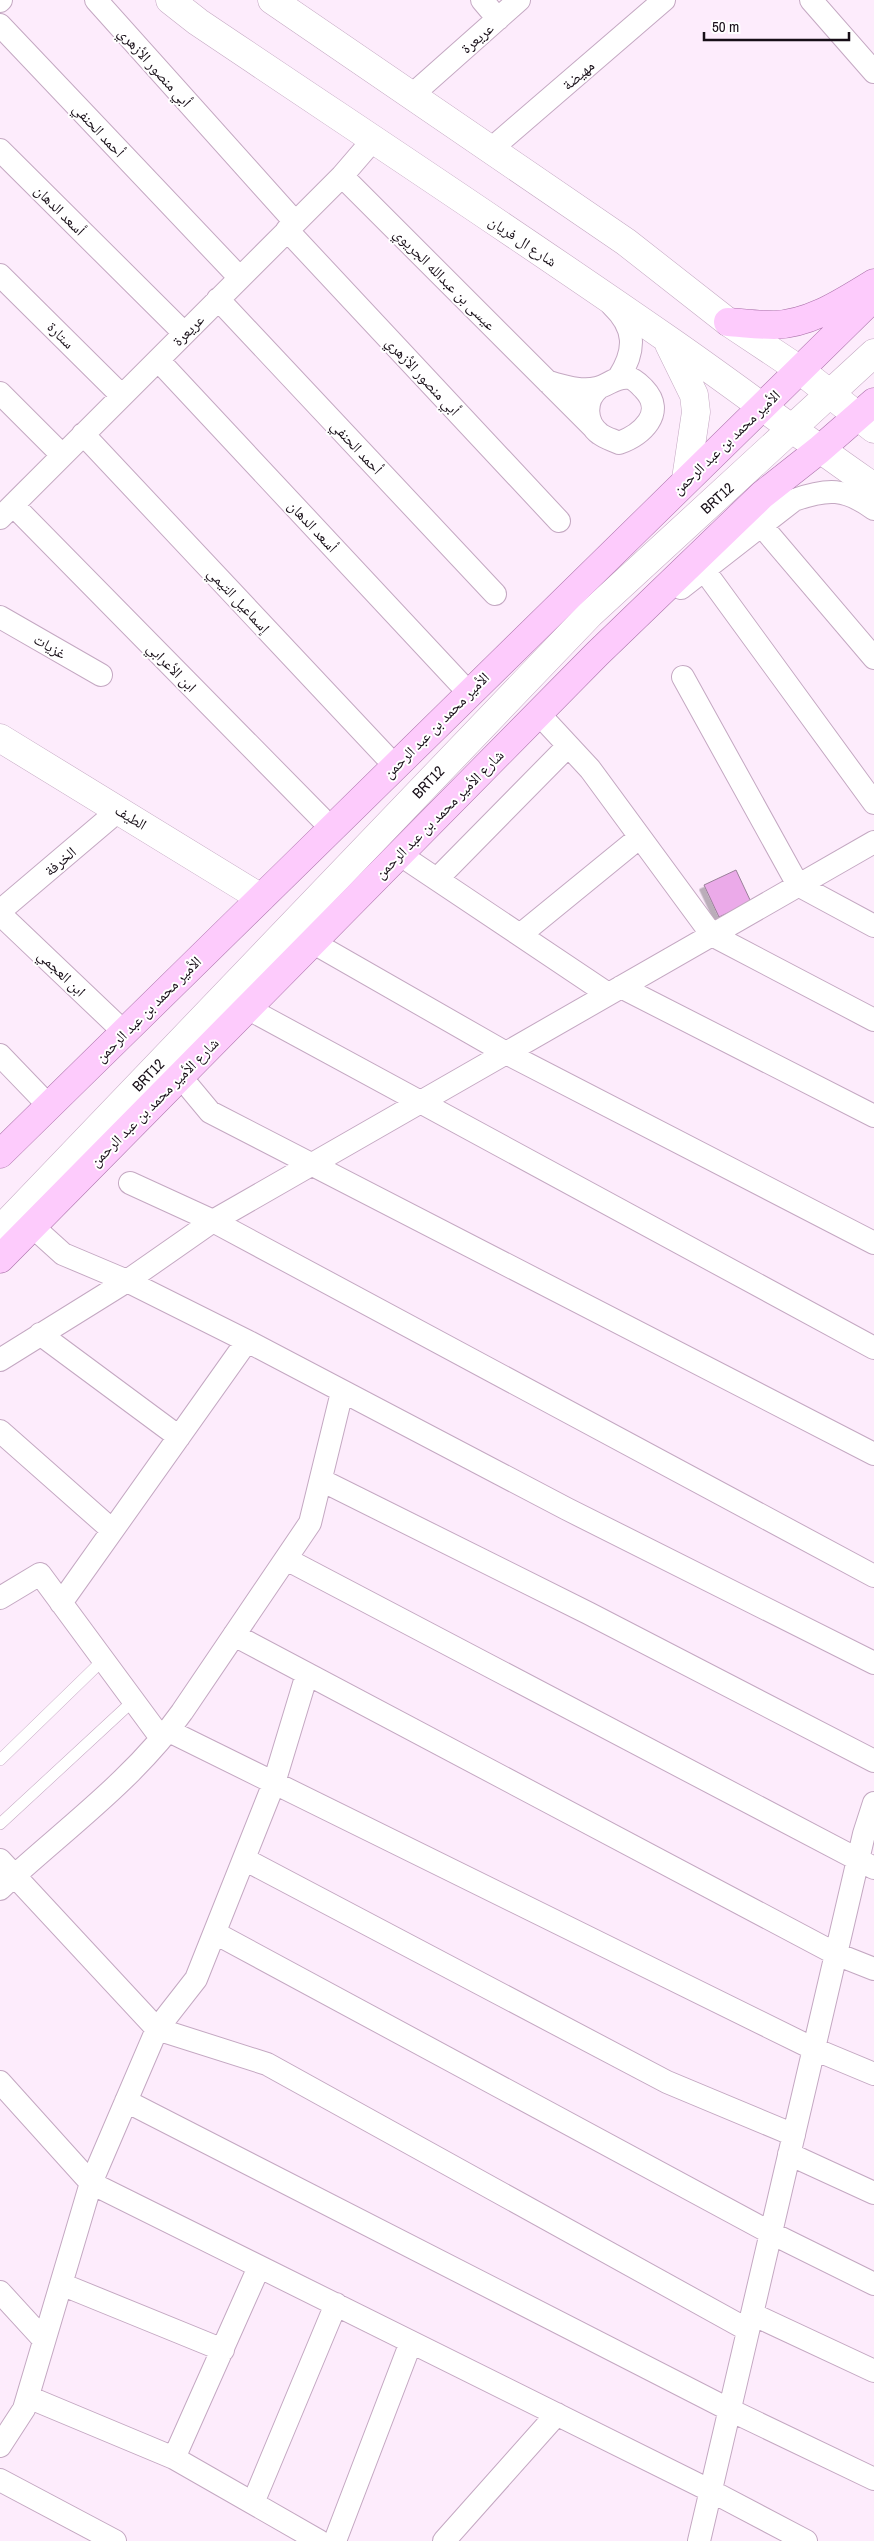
<svg xmlns="http://www.w3.org/2000/svg" width="874" height="2541" viewBox="0 0 874 2541" font-family="'Archivo Narrow','Noto Naskh Arabic',sans-serif">
  <style>
    .building { fill: #ebaae9; stroke: #9a8099; filter: url(#shadow) }
    .lines { fill: none; stroke-linecap: round; stroke-linejoin: round }
    .lane-casing { stroke: #c4a8c2; stroke-width: 12 }
    .street-casing { stroke: #c4a8c2; stroke-width: 24 }
    .secondary-casing { stroke: #c4a8c2; stroke-width: 29 }
    .primary-casing { stroke: #ac73ab; stroke-width: 29 }
    .lane { stroke: #fff; stroke-width: 11 }
    .street { stroke: #fff; stroke-width: 22 }
    .secondary { stroke: #fff; stroke-width: 28 }
    .primary { stroke: #fdcbfc; stroke-width: 28 }
    .labels { text-anchor: middle; dominant-baseline: central; stroke-width: 4; stroke-linejoin: round; paint-order: stroke }
    .street-label { font-size: 15px; fill: #170e17; stroke: #fff }
  </style>
  <defs>
    <filter id="shadow"><feDropShadow dx="-4.5" dy="4.5" stdDeviation="0" flood-color="#0004"/></filter>
  </defs>
  <rect width="100%" height="100%" fill="#fdecfc"/>
  <path class="building" d="M736 870 751 902 719 917 704 885Z"/>
  <g class="lines">
    <g class="lane-casing">
      <path id="lane" d="M0 1760 103 1660
        M0 1824 133 1701"/>
    </g>
    <g class="street-casing">
      <path id="street" d="M96 0 295 222
        M482 0 498 19
        M811 0 874 72
        M0 1 1 0
        M0 25 240 278
        M412 95 519 0
        M491 149 664 0
        M0 150 184 333
        M342 176 593 427
        M287 230 559 521
        M0 275 122 396
        M218 299 495 594
        M612 305C636 328 636 350 619 377
        M158 360 469 693
        M548 382C564 386 580 392 597 388 609 385 616 376 629 378 635 379 640 385 644 389 667 413 641 435 619 443 613 440 605 438 600 434 585 423 584 400 599 388
        M0 393 62 455
        M83 434 395 766
        M13 505 331 828
        M0 518 342 176 373 140
        M761 525 874 658
        M704 570 874 803
        M681 588 794 500C828 488 845 488 874 509
        M0 617 101 675
        M683 677 798 885 874 926
        M538 713 590 769 712 935 874 1020
        M399 854 608 994
        M437 879 568 746
        M0 911 119 810
        M0 914 124 1032
        M520 935 640 837
        M312 942 506 1053 874 1243
        M621 987 874 1116
        M247 1008 874 1348
        M0 1055 49 1106
        M180 1076 210 1112 874 1454
        M130 1183 213 1221 874 1576
        M32 1226 63 1254 127 1281 247 1341 567 1509 874 1663
        M40 1334 179 1437
        M0 1360 127 1281 213 1221 874 842
        M0 1431 112 1530
        M321 1480 588 1613 874 1761
        M286 1559 874 1868
        M0 1598 40 1574 161 1738
        M61 1603 247 1341
        M234 1635 836 1954 874 1969
        M169 1731 814 2049 874 2074
        M244 1859 667 2082 794 2135
        M0 1860 157 2029 267 2064 748 2330
        M0 1889C61 1832 133 1781 182 1712L310 1523 342 1392
        M215 1933 771 2233 874 2284
        M0 2082 91 2183 711 2491 806 2541
        M126 2101 730 2410 874 2479
        M789 2154 874 2193
        M61 2284 223 2350
        M0 2292 44 2340
        M752 2314 874 2371
        M28 2397 174 2458 319 2541
        M0 2446 24 2409 91 2183 157 2029 196 1979 274 1783 307 1674
        M174 2458 259 2267
        M0 2480 115 2541
        M253 2503 336 2304
        M335 2541 411 2342
        M444 2541 557 2414
        M699 2541 864 1834 874 1803"/>
    </g>
    <g class="secondary-casing">
      <path id="secondary" d="M170 0 198 22C354 127 512 231 666 338 737 387 804 439 874 487
        M272 0 626 242 728 322 800 370 874 429
        M669 344 694 395 696 412 686 479
        M0 738 261 898
        M0 1230 590 614 874 353"/>
    </g>
    <g class="primary-casing">
      <path id="primary" d="M728 322C743 323 759 325 774 325 811 324 844 301 874 283
        M0 1154 874 297
        M0 1259 597 654 762 495 819 450 874 402"/>
    </g>
    <use href="#lane" class="lane"/>
    <use href="#street" class="street"/>
    <use href="#secondary" class="secondary"/>
    <use href="#primary" class="primary"/>
  </g>
  <g class="labels">
    <g class="street-label">
      <text transform="translate(477 38) rotate(-41)">عريعرة</text>
      <text transform="translate(155 67) rotate(48)">أبي منصور الأزهري</text>
      <text transform="translate(578 75) rotate(-41)">مهيضة</text>
      <text transform="translate(99 130) rotate(47)">أحمد الحنفي</text>
      <text transform="translate(60 210) rotate(45)">أسعد الدهان</text>
      <text transform="translate(523 241) rotate(34)">شارع ال فريان</text>
      <text transform="translate(445 279) rotate(45)">عيسى بن عبدالله الجريوي</text>
      <text transform="translate(188 330) rotate(-45)">عريعرة</text>
      <text transform="translate(61 335) rotate(45)">ستارة</text>
      <text transform="translate(423 376) rotate(47)">أبي منصور الأزهري</text>
      <text transform="translate(726 442) rotate(-44)">الأمير محمد بن عبد الرحمن</text>
      <text transform="translate(357 447) rotate(47)">أحمد الحنفي</text>
      <text transform="translate(717 498) rotate(-42)">BRT12</text>
      <text transform="translate(313 526) rotate(47)">أسعد الدهان</text>
      <text transform="translate(239 600) rotate(47)">إسماعيل التيمي</text>
      <text transform="translate(50 646) rotate(30)">غزيات</text>
      <text transform="translate(172 667) rotate(45)">ابن الأعرابي</text>
      <text transform="translate(436 725) rotate(-45)">الأمير محمد بن عبد الرحمن</text>
      <text transform="translate(428 782) rotate(-46)">BRT12</text>
      <text transform="translate(439 814) rotate(-45)">شارع الأمير محمد بن عبد الرحمن</text>
      <text transform="translate(131 817) rotate(31)">الطيف</text>
      <text transform="translate(60 861) rotate(-40)">الخرفة</text>
      <text transform="translate(62 973) rotate(44)">ابن العجمي</text>
      <text transform="translate(148 1009) rotate(-45)">الأمير محمد بن عبد الرحمن</text>
      <text transform="translate(148 1075) rotate(-46)">BRT12</text>
      <text transform="translate(154 1102) rotate(-45)">شارع الأمير محمد بن عبد الرحمن</text>
    </g>
  </g>
  <path d="M704 32v8h145v-8" fill="none" stroke="#170e17" stroke-width="2.5"/>
  <text x="712" y="32" font-size="15" fill="#170e17" stroke="#ffffff" stroke-width="4" paint-order="stroke">50 m</text>
</svg>
